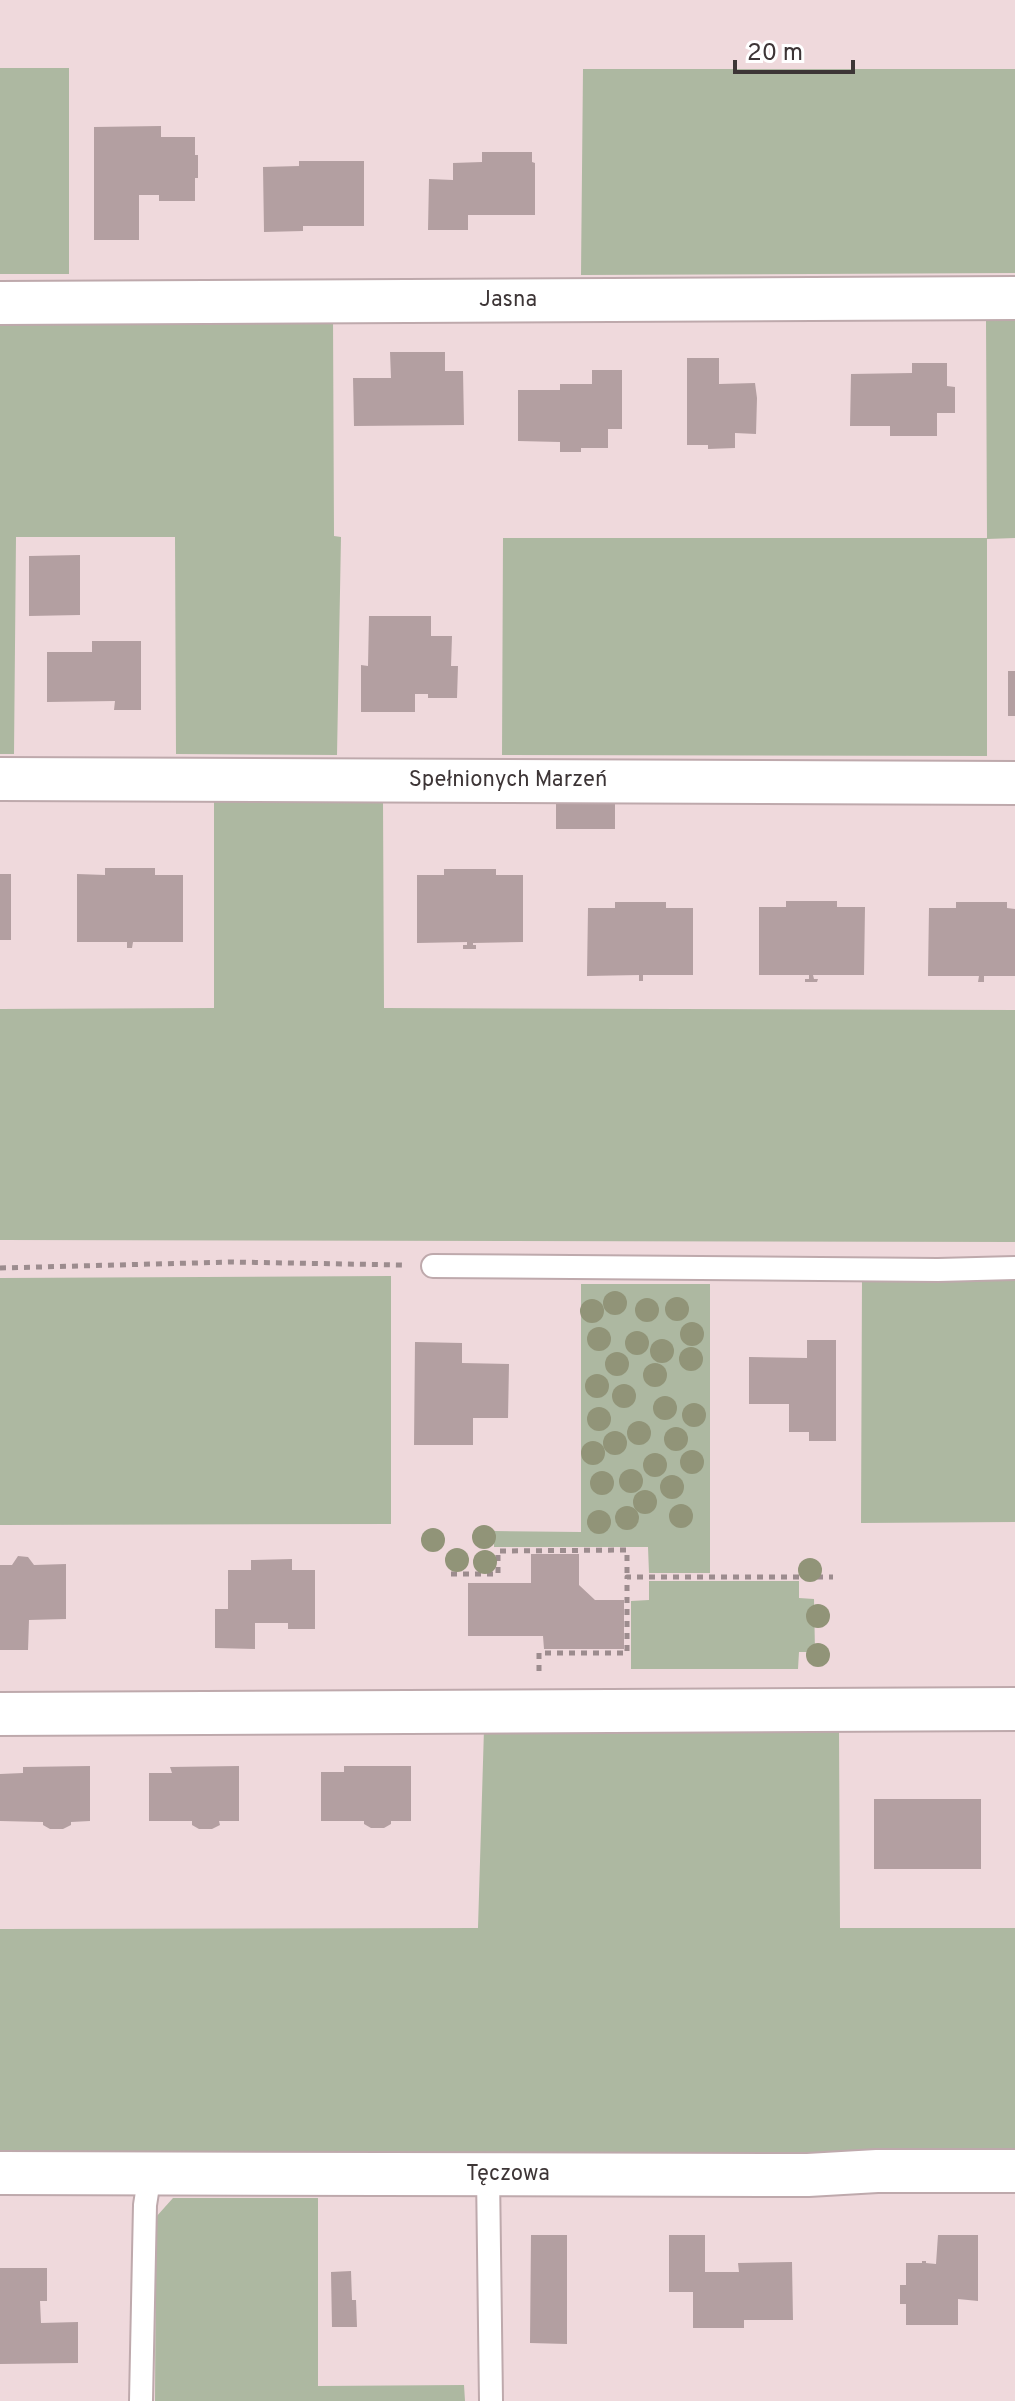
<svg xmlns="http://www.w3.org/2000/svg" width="1015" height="2401" viewBox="0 0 1015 2401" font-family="Overpass,sans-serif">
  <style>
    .green { fill: #adb8a1 }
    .building { fill: #b39fa1 }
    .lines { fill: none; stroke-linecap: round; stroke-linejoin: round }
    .lane-casing { stroke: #bea9ac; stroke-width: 26 }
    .street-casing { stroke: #bea9ac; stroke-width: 46 }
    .path { stroke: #9c8c8e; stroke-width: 5; stroke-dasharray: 6 6; stroke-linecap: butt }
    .lane { stroke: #fff; stroke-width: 22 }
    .street { stroke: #fff; stroke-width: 42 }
    .tree { fill: #919478 }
    .labels { text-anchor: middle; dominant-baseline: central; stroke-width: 6; stroke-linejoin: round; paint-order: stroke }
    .street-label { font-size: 22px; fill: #3d3536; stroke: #fff }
  </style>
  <rect width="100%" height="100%" fill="#efd9dc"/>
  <path class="green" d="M0 68H69V274H0Z
    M583 69H1015V273L581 275Z
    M0 318H333L334 536 341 537 337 755 176 754 175 537H16L14 754H0Z
    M986 320H1015V538L987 539V756L502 755 503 538H987Z
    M214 802H383L384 1008 1015 1010V1242L0 1240V1009L214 1008Z
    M391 1276V1524L0 1525V1278Z
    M862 1279H1015V1522L861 1523Z
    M581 1284H710V1573H649L648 1547H494V1531L581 1532Z
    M649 1581H799V1598L814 1599 815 1652H799L798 1669H631V1601L649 1600Z
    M484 1729H839L840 1928H1015V2150L847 2155 0 2154V1929L478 1928Z
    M173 2198H318V2386L464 2385 465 2401H155L156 2217Z"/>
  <path class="building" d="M161 126V137H195V155H198V178H195V201H159V195H139V240H94V127Z
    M482 152H532V162L535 163V215H468V230H428L429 179 453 180V163L482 162Z
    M299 161H364V226H303V231L264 232 263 167 299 166Z
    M390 352H445V371H463L464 425 354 426 353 378H391Z
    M687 358H719V384L755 383 757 398 756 434 735 433V448L708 449V445H687Z
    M912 363H947V386L955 387V413H937V436H890V426H850L851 374 912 373Z
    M592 370H622V429H608V448H581V452H560V442L518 441V390H560V384H592Z
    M80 555V615L29 616V556Z
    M369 616H431V636H452L451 666H458L457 698H428V694H415V712H361V665L368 666Z
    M92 641H141V710H114L115 701 47 702V652H92Z
    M1008 671H1015V716H1008Z
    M556 803H615V829H556Z
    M105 868H155V875H183V942H133L132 948H127V942H77V874L105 875Z
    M444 869H496V875H523V942L473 943V945H476V949H463V945H467V942L417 943V875H444Z
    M0 874H11V940H0Z
    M786 901H837V907H865L864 975H813L814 979H818L817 982H805V979H809V975H759V907H786Z
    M615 902H666V908H693V975H643V981H639V975L587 976 588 908H615Z
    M956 902H1007V908L1015 909V976H984V982H978L979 976H928L929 908H956Z
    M807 1340H836V1441H809V1432H789V1404H749V1357L807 1358Z
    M415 1342 462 1343V1363L509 1364 508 1418H473V1445H414Z
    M531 1554H579V1585L595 1600H624V1649H544L543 1636H468V1583H531Z
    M18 1556 28 1557 34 1565 66 1564V1619L29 1620 28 1650H0V1565H12Z
    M292 1559V1570H315V1629H288V1623H255V1649L215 1648V1609H228V1570H251V1560Z
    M90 1766V1821L71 1822V1825L63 1829H50L43 1825V1822L0 1821V1774L23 1773V1767Z
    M239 1766V1821H219L220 1825 212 1829H199L192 1825V1821H149V1773H172L170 1767Z
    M344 1766H411V1821H391V1824L384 1828H371L364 1824V1821H321V1772H344Z
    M874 1799H981V1869H874Z
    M531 2235H567V2344L530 2343Z
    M669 2235H705V2272H739L738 2263 792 2262 793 2320H744V2328H693V2292H669Z
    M938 2235H978V2301L958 2299V2325H906V2304H900V2285H906V2263H922V2261H926V2263L936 2264Z
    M0 2268H47V2301H40L41 2323 78 2322V2363L0 2364Z
    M351 2271 352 2300H356L357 2327H332L331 2272Z"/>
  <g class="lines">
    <g class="lane-casing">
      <path id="lane" d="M433 1266 938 1270 1015 1268
        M488 2174 491 2401
        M141 2401 145 2205 150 2173"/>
    </g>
    <g class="street-casing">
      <path id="street" d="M0 303 1015 298
        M0 779 1015 783
        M0 1714 1015 1709
        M0 2173 808 2175 877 2171H1015"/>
    </g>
    <path class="path" d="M0 1268 232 1262 403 1265
      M451 1574H498V1551L627 1550V1577
      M539 1671V1653H627V1577H833"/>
    <use href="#lane" class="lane"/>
    <use href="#street" class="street"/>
  </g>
  <g class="tree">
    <circle cx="615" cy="1303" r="12"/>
    <circle cx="677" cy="1309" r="12"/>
    <circle cx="647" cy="1310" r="12"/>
    <circle cx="592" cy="1311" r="12"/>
    <circle cx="692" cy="1334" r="12"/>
    <circle cx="599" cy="1339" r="12"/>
    <circle cx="637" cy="1343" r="12"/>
    <circle cx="662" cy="1351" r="12"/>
    <circle cx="691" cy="1359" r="12"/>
    <circle cx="617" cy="1364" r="12"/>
    <circle cx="655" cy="1375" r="12"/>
    <circle cx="597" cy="1386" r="12"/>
    <circle cx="624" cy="1396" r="12"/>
    <circle cx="665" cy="1408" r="12"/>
    <circle cx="694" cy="1415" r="12"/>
    <circle cx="599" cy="1419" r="12"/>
    <circle cx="639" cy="1433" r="12"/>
    <circle cx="676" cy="1439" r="12"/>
    <circle cx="615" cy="1443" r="12"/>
    <circle cx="593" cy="1453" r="12"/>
    <circle cx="692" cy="1462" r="12"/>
    <circle cx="655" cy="1465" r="12"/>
    <circle cx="631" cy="1481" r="12"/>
    <circle cx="602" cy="1483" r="12"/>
    <circle cx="672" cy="1487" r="12"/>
    <circle cx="645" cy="1502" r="12"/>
    <circle cx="681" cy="1516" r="12"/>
    <circle cx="627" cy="1518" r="12"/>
    <circle cx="599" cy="1522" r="12"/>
    <circle cx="484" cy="1537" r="12"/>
    <circle cx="433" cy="1540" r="12"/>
    <circle cx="457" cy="1560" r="12"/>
    <circle cx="485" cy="1562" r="12"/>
    <circle cx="810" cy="1570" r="12"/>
    <circle cx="818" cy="1616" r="12"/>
    <circle cx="818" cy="1655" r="12"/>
  </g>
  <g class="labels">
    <g class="street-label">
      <text x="508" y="300">Jasna</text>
      <text x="508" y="780">Spełnionych Marzeń</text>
      <text x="508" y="2174">Tęczowa</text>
    </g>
  </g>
  <path d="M735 60v12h118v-12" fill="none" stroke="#3d3536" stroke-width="4"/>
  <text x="747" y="60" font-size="24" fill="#3d3536" stroke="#ffffff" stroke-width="6" paint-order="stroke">20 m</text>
</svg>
